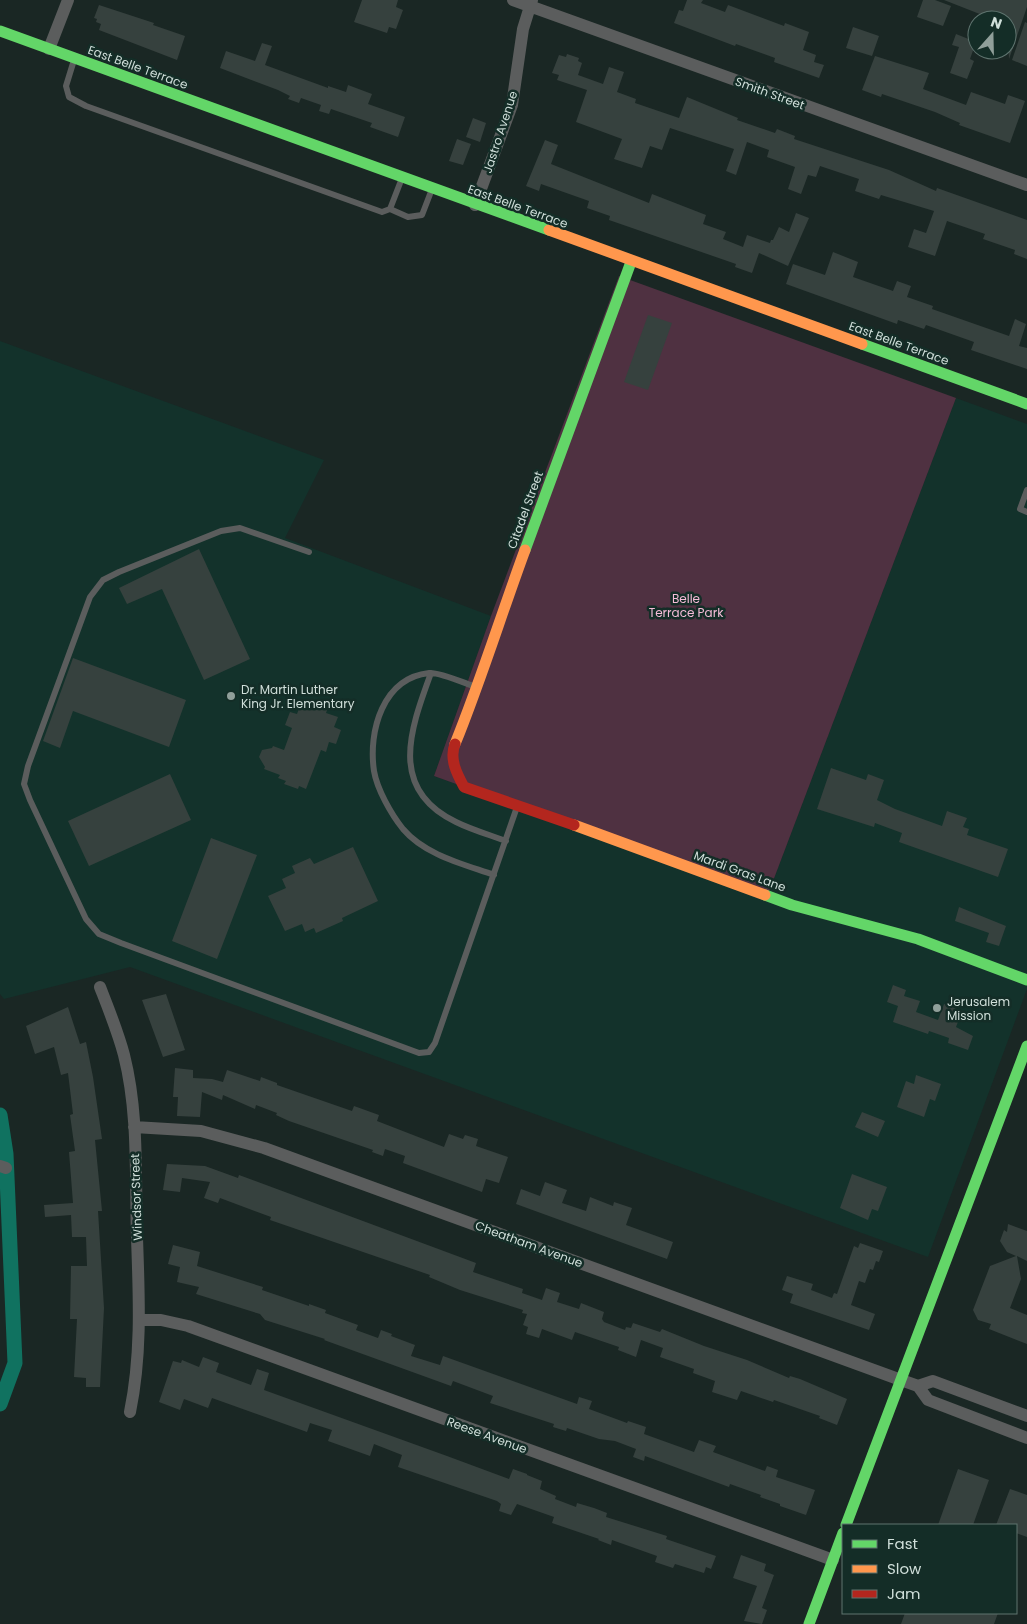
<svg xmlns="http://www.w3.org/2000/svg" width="1027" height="1624" viewBox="0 0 1027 1624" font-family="Poppins,sans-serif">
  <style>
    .built { fill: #13322b }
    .green { fill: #4f3141 }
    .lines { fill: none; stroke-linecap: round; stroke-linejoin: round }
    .canal { stroke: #107260; stroke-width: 15 }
    .building { fill: #36413e }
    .lane { stroke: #5b5d5d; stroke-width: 6 }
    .street { stroke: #5b5d5d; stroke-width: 12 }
    .fast { stroke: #63d668; stroke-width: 11 }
    .slow { stroke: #ff974d; stroke-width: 11 }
    .jam { stroke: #b3261e; stroke-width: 11 }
    .poi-dot { fill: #909f9a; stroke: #142d27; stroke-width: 2 }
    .labels { text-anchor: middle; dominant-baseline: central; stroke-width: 5; stroke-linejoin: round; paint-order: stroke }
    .street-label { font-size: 12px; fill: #d0dfda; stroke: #142d27 }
    .park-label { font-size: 12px; fill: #f5bcd8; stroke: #142d27 }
    .poi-label { font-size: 12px; fill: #d0dfda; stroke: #142d27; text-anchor: start }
  </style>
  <rect width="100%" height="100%" fill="#1a2724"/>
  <path class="built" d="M0 341 324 460 285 538 491 616 434 776 767 897 956 398 1027 424V989L928 1257 130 967 4 999 0 994Z"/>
  <path class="green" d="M619 276 956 398 767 897 434 776 491 616Z"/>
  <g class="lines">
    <path class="canal" d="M0 1115 6 1154 15 1363 0 1404"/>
  </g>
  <path class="building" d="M362 0H398L396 7 403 10 396 29 389 27 387 33 354 22Z
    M687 0H703L701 3 725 12 728 5 784 26 785 23 809 32 803 50 816 55 814 62 824 65 819 78 774 62 775 58 736 44 735 46 674 23 679 10 683 11Z
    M923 0H935L951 6 943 26 917 17Z
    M944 0H1027V7L1009 59 1007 20H995Z
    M99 5 154 23 153 25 185 36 177 60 99 30 101 24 96 22 97 19 94 18Z
    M1025 22 1027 23V66L1012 60Z
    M853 27 879 36 872 56 846 48Z
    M956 34 976 42 970 59 974 61 967 79 950 73 959 47 952 45Z
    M262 43 272 46 265 65 328 88V86L346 92 348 85 372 94 368 104 405 117 398 137 370 127 372 123 331 109 329 114 319 111 321 105 301 98 299 103 288 99 290 96 278 90 220 68 226 51 255 61Z
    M567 54 579 58 578 61 582 63 578 75 603 84 609 67 624 72 617 92 636 99 635 103 679 118 687 97 738 118 737 120 775 133 777 129 795 136 794 139 889 170 936 191 937 188 1027 220V259L1014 254 1015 250 983 239 985 234 947 221 935 256 908 247 914 229 926 233 934 211 881 195 879 199 855 191 859 179 820 166 816 177 808 175 801 194 788 189 795 167 767 157 769 150 747 142 736 175 726 171 734 149 670 128 662 150 650 146 642 168 614 159 622 139 576 122 587 90 557 80 559 75 552 73 559 55 566 57Z
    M875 56 929 73 923 89 966 105 971 92 1005 104 1008 95 1025 101 1010 143 959 125 960 123 935 112 882 94 881 97 862 90Z
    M473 118 486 123 480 142 466 137Z
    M457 139 471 144 463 165 449 161Z
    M545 140 558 145 551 164 649 203 652 194 706 215 703 224 726 232 723 239 743 247 747 235 770 243 771 240H773L779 227 789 232 796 213 809 218 788 266 759 253 752 273 735 267 736 264 609 220 610 216 587 208 589 201 541 184 539 191 526 186Z
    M833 252 858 262 853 277 893 291 897 281 911 286 907 297 933 306 932 309 1009 336 1015 319 1026 324 1019 346 1027 348V369L971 350 974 342 926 325 924 329 898 320 897 324 786 284 793 264 825 275Z
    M648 315 672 323 648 390 624 382Z
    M199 549 250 659 204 680 162 589 127 604 119 588Z
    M73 658 186 700 169 747 73 711 60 748 43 741Z
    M316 700 329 705 326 713 338 717 334 727 341 730 336 744 329 742 326 752 321 750 306 789 299 786 298 789 284 784 286 781 278 778 280 775 264 769 265 767 259 757 262 750 272 748 273 746 284 750 292 728 285 725 290 712 297 714 301 703 312 708Z
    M831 768 866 780 868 774 884 780 877 800 895 809 942 826 947 811 967 818 963 827 969 829 967 835 1008 849 998 877 899 842 902 833 875 823 874 827 817 809Z
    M170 774 191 820 89 866 68 821Z
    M211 838 257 855 217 959 172 941Z
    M353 847 378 901 342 918 343 921 316 933 314 928 305 932 302 924 285 931 268 896 286 888 282 879 295 873 292 866 310 858 314 864Z
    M959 907 1006 926 999 946 986 942 989 933 955 921Z
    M893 985 906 990 904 996 920 1001 916 1012 938 1020 944 1004 962 1011 956 1027 973 1036 968 1050 948 1043 949 1038 929 1031 928 1034 893 1022 898 1006 887 1002Z
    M166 994 185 1050 163 1057 142 1000Z
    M68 1007 80 1044 86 1042 93 1077 102 1139 95 1140 102 1211H98L104 1308 100 1387H86V1378L74 1377 77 1319H70L71 1266H87L86 1237H72L71 1215 45 1217 44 1205 73 1203 69 1152 75 1151 70 1115 73 1114 68 1073 61 1075 54 1047 35 1054 26 1026Z
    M175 1068 193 1070V1078L212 1079 223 1082 227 1070 260 1081 261 1077 277 1083V1085L352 1111 354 1106 379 1115 377 1121 444 1147 449 1134 463 1139 465 1135 478 1139 476 1146 508 1157 499 1183 486 1179 482 1192 403 1163 405 1156 385 1149 383 1156 372 1152 373 1150 289 1121 276 1115 277 1113 256 1105 255 1109 223 1095 222 1100 202 1092 200 1117 177 1116 178 1097H173Z
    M916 1075 941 1084 935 1101 930 1099 924 1117 897 1107 906 1081 914 1084Z
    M862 1112 885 1121 878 1137 855 1127Z
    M167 1164 205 1166 238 1178 239 1175 476 1263 473 1272 523 1289 522 1293 542 1300 546 1288 560 1293 557 1302 579 1309 581 1303 604 1312 602 1319 604 1322 625 1330 626 1327 631 1328 633 1323 660 1332 662 1329 704 1346 747 1360 789 1378 790 1376 800 1379 847 1399 837 1425 819 1418 820 1416 774 1400 773 1402 741 1391 737 1400 712 1392 715 1381 693 1373 694 1369 660 1357 663 1348 641 1340 636 1357 618 1350 619 1347 575 1332 572 1340 542 1329 539 1338 526 1334 528 1327 523 1325 527 1314 522 1313 523 1310 460 1290 429 1277 430 1275 270 1220 271 1217 220 1198 218 1203 204 1198 210 1182 182 1178 180 1192 163 1190Z
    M852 1174 887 1187 878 1211 872 1209 868 1220 840 1208Z
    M545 1182 567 1190 562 1203 586 1211 590 1197 613 1206 614 1202 632 1208 626 1225 673 1242 667 1259 516 1204 521 1189 540 1196Z
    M1008 1224 1027 1231V1261L1017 1256 1021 1279 1010 1308 1027 1315V1344L989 1329 991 1324 978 1320 973 1310 990 1266 1016 1256 1007 1252 1000 1241 1004 1230 1007 1232Z
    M860 1243 883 1251 879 1262 876 1261 873 1270 870 1269 865 1283 859 1281 851 1305 875 1314 869 1330 790 1303 793 1294 782 1290 787 1276 813 1284 811 1290 832 1298 834 1293 837 1294 854 1246 858 1248Z
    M173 1245 200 1252 197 1266 263 1287 262 1290 309 1306V1304L326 1310 325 1313 358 1325 356 1330 378 1338 381 1330 392 1334 391 1336 415 1345 411 1356 440 1365 443 1356 577 1404 579 1397 592 1401 589 1409 627 1423 628 1421 646 1427 644 1434 694 1452 699 1440 716 1446 713 1452 765 1471 767 1466 778 1470 776 1477 815 1490 806 1515 780 1506V1504L760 1497 761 1495 730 1484 729 1487 645 1456 644 1461 633 1457 636 1449 615 1441 599 1439 567 1428 566 1431 553 1427 554 1424 490 1403 493 1396 453 1381 451 1386 324 1340 325 1339 265 1320 260 1314 196 1294 199 1287 177 1282 180 1267 168 1264Z
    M203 1357 219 1363 216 1372 251 1385 257 1369 269 1373 264 1390 447 1456 509 1479 513 1469 527 1474V1475L542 1481 540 1489 556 1496 555 1499 576 1507 577 1503 594 1508 607 1513 606 1517 667 1536 666 1539 716 1556 711 1569 706 1567 704 1573 675 1564 673 1568 655 1562 657 1556 612 1540 611 1545 598 1540 599 1539 552 1523 554 1517 517 1504 511 1515 499 1511 501 1504 497 1501 398 1467 402 1455 374 1444 370 1456 328 1441 332 1430 310 1423 307 1432 212 1398 208 1408 184 1399 180 1410 159 1402 173 1361 181 1363 182 1360 199 1367Z
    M958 1469 989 1480 973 1525H938Z
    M1010 1489 1027 1495V1537L1016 1533V1525H996Z
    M741 1555 766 1564 764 1571 774 1575 762 1608 767 1610 762 1624 744 1621 757 1586 733 1578Z
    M905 1613H998L994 1624H901Z"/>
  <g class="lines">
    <path class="lane" d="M74 60 66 86 69 97 86 106 382 212 390 209 402 178
      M390 209 408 217 422 215 432 189
      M1027 490 1020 509 1027 512
      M309 552 240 528 221 531 119 572 103 580 90 597 28 766 24 784 30 800 86 919 99 934 121 943 419 1053 429 1052 435 1043 518 804
      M431 673C411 728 387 789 456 822 472 830 490 835 506 841
      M476 687C464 683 440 672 429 673 383 678 368 731 374 771 377 789 391 814 403 829 425 855 463 864 494 875"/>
    <path class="street" d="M513 0 1027 185
      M49 49 68 0
      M475 205 512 105 523 29 532 0
      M100 987C109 1010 118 1032 124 1055 139 1114 135 1177 137 1238 139 1296 142 1354 130 1412
      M134 1127 201 1131 264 1148 901 1380 918 1386 933 1381 1027 1416
      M0 1166 6 1168
      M139 1320H161L188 1326 833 1560
      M918 1386 928 1400 1027 1438"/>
    <path class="fast" d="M0 31 549 230
      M862 344 1027 404
      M525 550 631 262
      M765 895 792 905 918 939 1027 980
      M846 1525 1027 1046
      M809 1624 843 1533"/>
    <path class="slow" d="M549 230 862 344
      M455 744C481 680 501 615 525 550
      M574 825 765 895"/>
    <path class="jam" d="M455 744C449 759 457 774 464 787L574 825"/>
  </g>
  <g class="poi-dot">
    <circle cx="231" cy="696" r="5"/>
    <circle cx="937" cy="1008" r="5"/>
  </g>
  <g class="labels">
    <g class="street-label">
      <text transform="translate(138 67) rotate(20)">East Belle Terrace</text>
      <text transform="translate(770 93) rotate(20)">Smith Street</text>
      <text transform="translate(500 132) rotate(-72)">Jastro Avenue</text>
      <text transform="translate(518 206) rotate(20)">East Belle Terrace</text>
      <text transform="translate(899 343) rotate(20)">East Belle Terrace</text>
      <text transform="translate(525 510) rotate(-70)">Citadel Street</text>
      <text transform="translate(740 871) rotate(20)">Mardi Gras Lane</text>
      <text transform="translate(136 1197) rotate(-92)">Windsor Street</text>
      <text transform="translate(529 1244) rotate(20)">Cheatham Avenue</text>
      <text transform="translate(487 1435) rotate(20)">Reese Avenue</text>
    </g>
    <g class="park-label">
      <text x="686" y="598">Belle<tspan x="686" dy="14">Terrace Park</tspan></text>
    </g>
    <g class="poi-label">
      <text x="241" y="689">Dr. Martin Luther<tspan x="241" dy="14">King Jr. Elementary</tspan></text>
      <text x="947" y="1001">Jerusalem<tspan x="947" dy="14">Mission</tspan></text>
    </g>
  </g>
  <rect x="842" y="1524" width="175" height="90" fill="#142d27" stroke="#5f746f"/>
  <rect x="852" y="1540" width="25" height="8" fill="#63d668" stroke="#5f746f"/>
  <text x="887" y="1549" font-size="15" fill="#d0dfda">Fast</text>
  <rect x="852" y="1565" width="25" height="8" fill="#ff974d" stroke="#5f746f"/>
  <text x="887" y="1574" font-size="15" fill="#d0dfda">Slow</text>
  <rect x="852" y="1590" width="25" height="8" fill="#b3261e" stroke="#5f746f"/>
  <text x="887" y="1599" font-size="15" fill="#d0dfda">Jam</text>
  <g transform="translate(992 35) rotate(20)"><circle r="24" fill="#142d27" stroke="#5f746f"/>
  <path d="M0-4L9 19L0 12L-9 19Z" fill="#909f9a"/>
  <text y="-8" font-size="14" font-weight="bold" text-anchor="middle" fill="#d0dfda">N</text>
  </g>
</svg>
